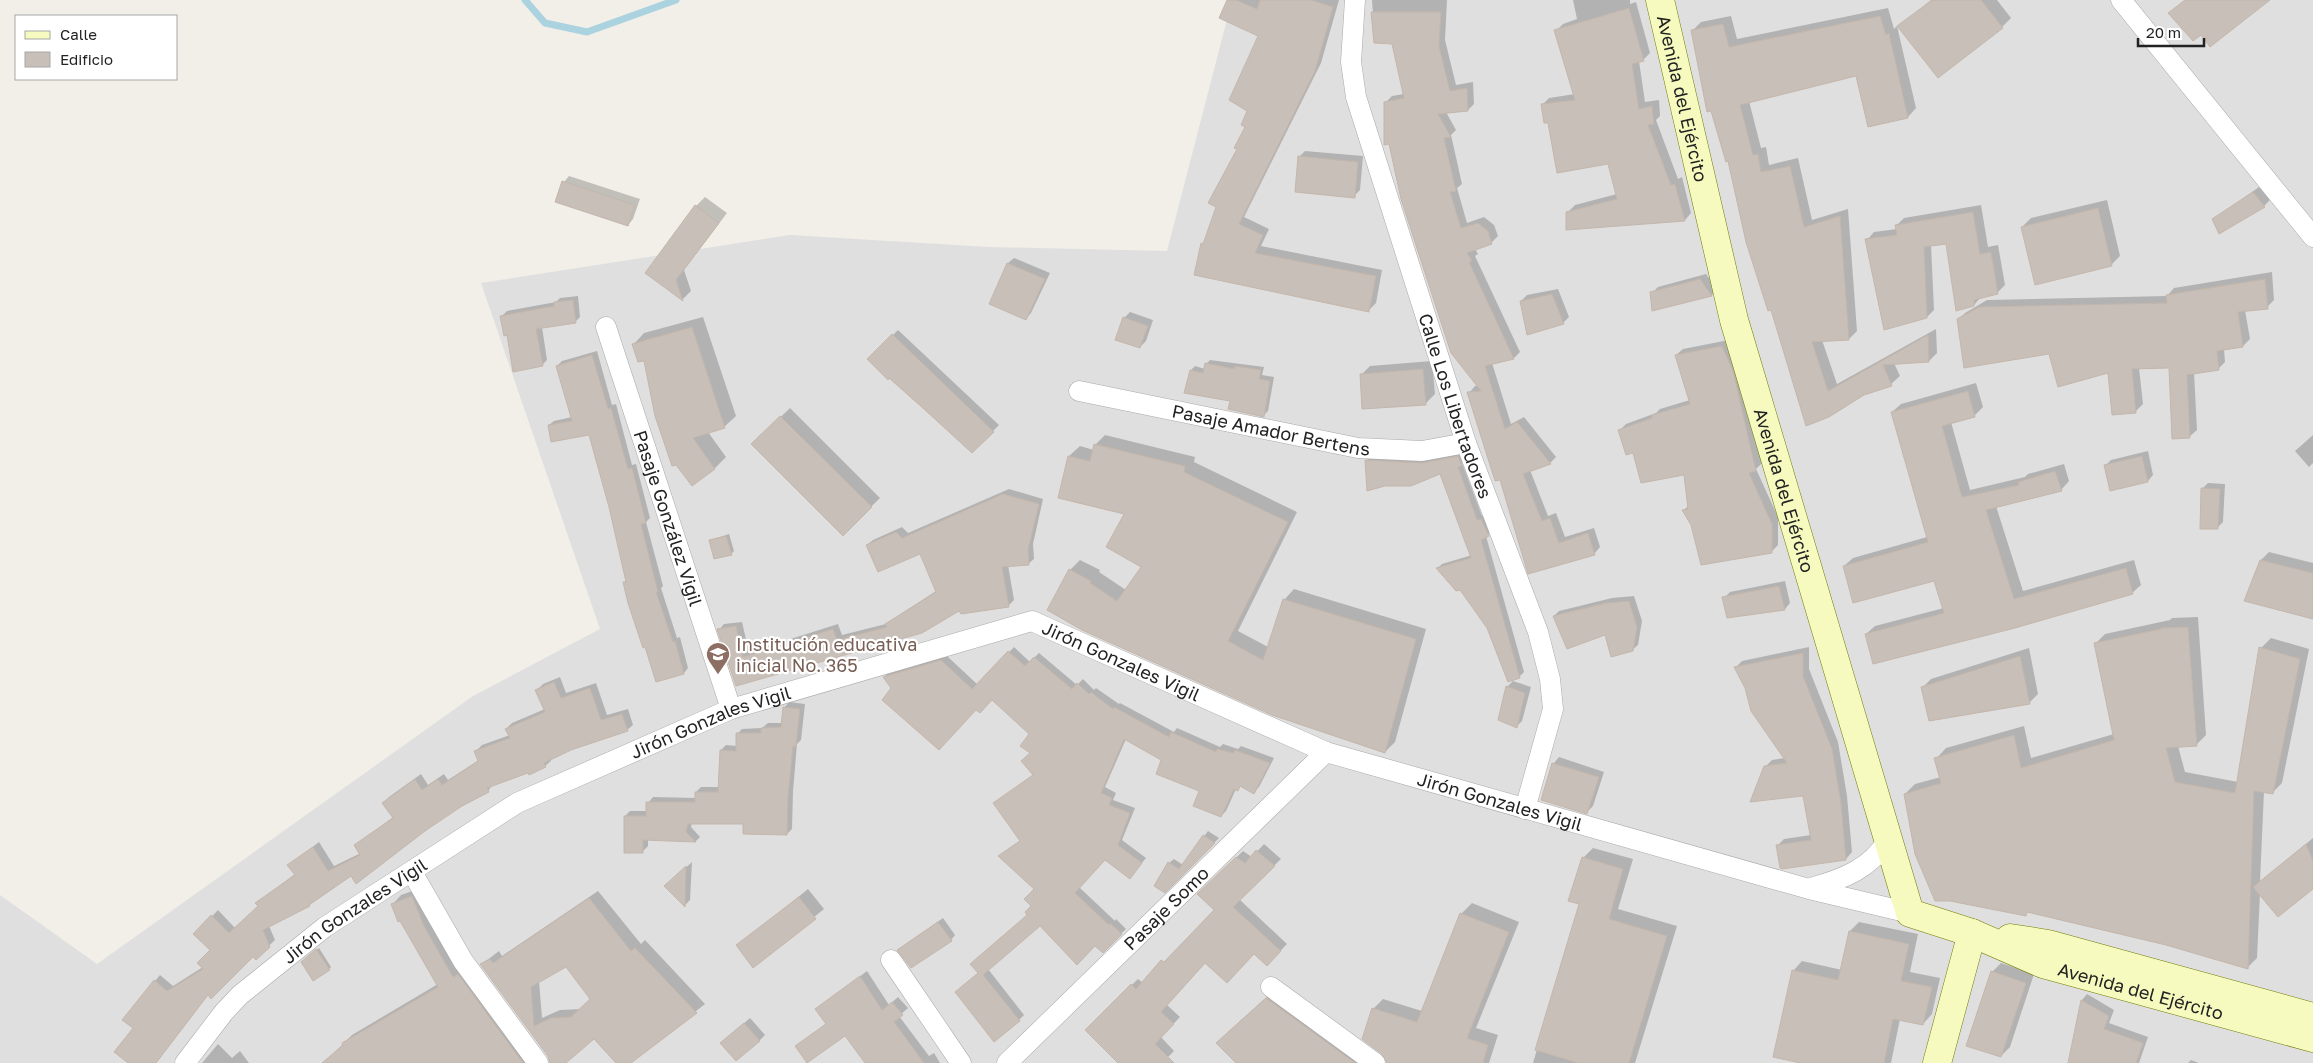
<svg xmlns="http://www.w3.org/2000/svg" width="2313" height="1063" viewBox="0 0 2313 1063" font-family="'Golos Text',sans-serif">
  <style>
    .residential { fill: #e0dfdf }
    .shadow { fill: #0003; fill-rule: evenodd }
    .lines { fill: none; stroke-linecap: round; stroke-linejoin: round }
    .stream { stroke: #aad3df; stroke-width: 7 }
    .building { fill: #c7bfb8; stroke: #c4b6ab; fill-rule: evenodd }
    .street-casing { stroke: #a9a9a9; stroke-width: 21 }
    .secondary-casing { stroke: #707d05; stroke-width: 29 }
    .street { stroke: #fff; stroke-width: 20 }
    .secondary { stroke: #f7fabf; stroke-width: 28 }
    .labels { text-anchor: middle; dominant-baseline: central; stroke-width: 4.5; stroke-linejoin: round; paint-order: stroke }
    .street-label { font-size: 18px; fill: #222; stroke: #fff }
    .education-label { font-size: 18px; fill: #785e54; stroke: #fff; text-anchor: start }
  </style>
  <rect width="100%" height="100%" fill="#f2efe9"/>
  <path class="residential" d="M1232 0H2313V1063H0V895L97 964 473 696 600 629 481 283 790 235 989 247 1167 251Z"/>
  <path class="shadow" d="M1228 0H1339L1321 63 1244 217 1269 229 1261 246 1382 270 1376 303 1369 310 1202 244 1205 241 1247 126 1260 36Z
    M1372 0H1447L1445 40 1456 85 1473 82 1474 104 1468 110 1446 112 1456 130 1451 135 1462 184 1457 188 1467 223 1484 217 1494 225 1498 236 1492 242 1475 249 1478 254 1475 256 1520 352 1514 358 1492 363 1511 424 1524 417 1556 457 1550 463 1530 470 1548 516 1556 513 1565 537 1594 528 1600 547 1594 554 1529 572 1501 478 1469 393 1475 386H1479L1386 102 1392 96 1404 94 1394 43 1375 42Z
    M1573 0H1630V4L1636 2 1650 53 1643 60 1639 61 1645 102 1659 100 1660 116 1656 120 1678 179 1682 177 1691 213 1685 220 1568 212 1575 205 1617 194 1609 163 1549 121 1542 105 1549 98 1575 94 1556 31 1563 24 1577 19Z
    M1931 0H1997L2011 18 2002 27H1899Z
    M1888 8 1894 29 1897 26 1916 108 1908 117 1869 125 1857 75 1749 101 1761 148 1766 147 1769 165 1798 158 1812 220 1848 209 1857 331 1849 339 1822 340 1837 384 1936 329 1937 353 1929 361 1894 363 1900 376 1891 384 1863 394 1828 415 1729 160 1693 30 1701 22 1731 16 1737 39Z
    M1305 151 1363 156 1360 190 1354 196 1299 157Z
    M569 176 640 199 633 219 628 225 564 182Z
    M2259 187 2270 200 2264 206 2220 233 2214 219Z
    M705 197 727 213 684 270 691 291 683 299 647 273 696 206Z
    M2107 200 2120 256 2111 265 2022 227 2031 218Z
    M1981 205 1988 247 1998 245 2005 285 1997 293 1981 297 1974 305 1947 243 1931 245 1934 310 1927 317 1867 240 1874 232 1897 229 1896 226 1904 218Z
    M1014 258 1050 273 1031 313 1026 319 991 303 1008 263Z
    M2272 272 2274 300 2267 307 2245 310 2250 339 2243 346 2224 349 2225 362 2218 369 2194 372 2197 430 2189 437 2170 367 2139 368 2143 404 2135 412 2110 371 1958 320 1965 313 1987 300 2167 296 2174 288Z
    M1706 274 1717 289 1712 295 1653 309 1652 293 1658 287Z
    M1558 289 1569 317 1563 323 1521 301 1527 295Z
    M578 296 580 317 575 322 542 327 547 360 542 365 508 334 502 316 507 311 556 302 560 298Z
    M1130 312 1153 320 1146 341 1140 347 1124 318Z
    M703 317 736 416 724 427 708 432 726 457 715 468 692 485 645 360 633 345 644 333Z
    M898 330 999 425 972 452 869 359Z
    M1729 340 1762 463 1756 469 1778 517V545L1771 552 1693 524 1684 510 1689 505 1685 474 1634 451 1619 431 1626 424 1656 413 1660 409 1690 400 1676 355 1683 349Z
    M597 351 612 405 616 404 632 465 636 464 650 518 646 522 663 586 661 588 677 638 680 637 688 668 684 673 624 583 627 580 601 469 590 434 549 425 554 421 572 417 557 366 562 361Z
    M1210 360 1264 367 1262 375 1274 377 1268 411 1264 415 1191 370 1195 366 1205 369 1206 364Z
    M1432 361 1435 394 1426 403 1361 375 1370 366Z
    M1976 383 1983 407 1974 416 1951 422 1970 490 2025 477 2028 474 2064 464 2069 481 2061 490 1996 506 2023 591 2134 560 2141 585 2132 593 1866 634 1875 626 1944 608 1935 580 1844 566 1853 558 1927 537 1892 412 1901 404Z
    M790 408 880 498 843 534 753 444Z
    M1105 435 1195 457 1194 462 1297 512 1238 631 1268 647 1284 600 1294 589 1426 629 1395 742 1385 752 1272 714 1070 570 1080 560 1100 570 1099 572 1126 590 1143 566 1126 513 1069 456 1080 446 1094 450 1095 445Z
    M2313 435V463L2309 467 2295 451Z
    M2148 451 2153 475 2148 481 2106 465 2111 460Z
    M1463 452 1466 460 1462 463 1482 516 1486 515 1493 530 1486 536 1524 672 1519 677 1489 627 1461 589 1438 568 1442 564 1472 555 1440 473 1366 461 1371 456Z
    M2208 483 2225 484 2223 522 2217 528 2202 489Z
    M1009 489 1043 499 1033 544 1034 559 1028 564 1008 565 1014 600 1009 605 959 609 737 684 719 630 724 624 742 622 749 652 838 624 842 635 886 624 936 591 921 552 867 545 873 540 902 527 908 533Z
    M729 534 734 551 731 554 711 540Z
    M2269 552 2313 563V618L2261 560Z
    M1785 581 1790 603 1785 609 1724 598 1730 592Z
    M1634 596 1642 621 1638 645 1632 650 1606 634 1554 616 1559 611 1612 598Z
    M2198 617 2206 735 2196 745 2178 746 2185 772 2238 782 2261 648 2271 638 2309 649 2282 783 2272 793 2264 791 2260 882 2313 838V887L2260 893 2257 958 2247 968 2167 944 2029 911 2025 915 1905 794 1915 784 1941 777 1936 759 1946 748 2024 726 2031 758 2114 734 2095 644 2105 634 2170 620 2172 618Z
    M1014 647 1030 662 1039 653 1077 685 1083 679 1094 690 1096 688 1119 704 1120 703 1174 732 1177 728 1220 747 1223 744 1238 749 1241 746 1274 758 1259 787 1254 792 1241 786 1236 789 1226 811 1221 816 1201 791 1163 759 1126 739 1105 787 1116 793 1113 800 1135 808 1122 840 1146 858 1130 877 1105 859 1079 887 1115 921 1116 919 1126 929 1103 951 1095 944 1040 925 988 969 1024 1015 1019 1020 979 973 1029 914 1033 906 1035 889 1005 851 1021 840 995 803 1034 774 1030 734 992 699 977 708 893 688 884 677 889 672 947 656 978 685Z
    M1809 647V669L1838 742 1847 796 1852 852 1846 859 1777 846 1784 839 1811 835 1804 794 1765 767 1772 760 1785 758 1736 667 1742 661Z
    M2029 648 2038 694 2029 703 1922 688 1931 679Z
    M560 677 566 693 596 683 607 715 628 709 633 725 627 730 571 749 550 759 551 761 545 766 493 784 488 791 462 805 352 874 309 905 269 926 275 940 256 958 253 955 208 994 156 1063H130L135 1028 155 981 160 975 173 986 203 967 211 950 195 934 218 910 235 928 259 906 257 903 263 898 295 874 289 865 319 842 334 866 361 853 356 846 393 817 384 803 389 797 421 774 428 785 444 774 448 780 479 760 476 751 482 745 510 735 506 729 512 723 545 709 537 690 543 684Z
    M1513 681 1531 687 1522 721 1516 727 1507 687Z
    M789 702 805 704 801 740 797 744 793 791 792 829 787 834 744 822H692L691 827 700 837 696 841 648 839V846L642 852 625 816 630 811H647L648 803 653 797 696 798V792L701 787H719L721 750 726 745 737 746V734L742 729 762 728 768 723H782L784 708Z
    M1559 757 1604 772 1593 806 1587 812 1542 799 1554 763Z
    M1208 831 1219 838 1165 891 1169 863 1174 859 1183 865Z
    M1264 844 1281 859 1239 899 1287 944 1267 965 1254 953 1206 962 1167 1005 1180 1017 1161 1037 1174 1051 1162 1063H1120L1086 1030 1138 979 1143 983 1216 910 1199 894 1243 851 1252 857Z
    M1593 848 1633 859 1618 909 1677 926 1635 1063H1533L1581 903 1583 858Z
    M692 862 690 900 685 905 666 886Z
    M421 888 539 1063H324L352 1035 438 984 393 904 401 895Z
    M808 889 824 909 754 966 738 946Z
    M598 891 641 944 645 940 705 1004 630 1063H618L594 1037 565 1063H550L549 1056 482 964 499 951 502 956ZM567 966 591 999 581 1009 560 1010 542 1018 539 981Z
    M1472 903 1519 922 1476 1028 1498 1035 1489 1063H1403L1373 1009 1383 999 1422 1011 1462 913Z
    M943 918 955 935 951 940 903 946Z
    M1859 922 1918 934 1910 972 1940 978 1932 1014 1923 1024 1900 1019 1891 1063H1806L1793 971 1802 961 1842 970 1850 931Z
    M319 948 331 967 329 969 305 959Z
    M2001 963 2034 974 2010 1047 2001 1056 1992 972Z
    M867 971 889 1005 898 997 908 1008 899 1016 929 1056 934 1053 940 1063H867L846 1035 796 1046 827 1023 817 1009Z
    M1277 988 1381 1063H1238L1228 1032Z
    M2087 994 2114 1010 2109 1023 2148 1037 2139 1063H2069L2082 1000Z
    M750 1018 765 1035 759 1041 728 1037Z
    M218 1044 232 1058 240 1051 249 1063H202Z
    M2191 1060 2199 1063H2188Z"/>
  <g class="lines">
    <path class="stream" d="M525 0 545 23 587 32 676 0"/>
  </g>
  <path class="building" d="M1227 0H1236L1257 9 1260 0H1311L1333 7 1315 71 1239 224 1263 235 1255 253 1376 276 1369 312 1194 275 1201 243 1203 244 1216 207 1208 203 1237 149 1234 148 1245 127 1241 125 1247 111 1229 100 1258 36 1219 18Z
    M1932 0H1981L2003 28 1938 78 1897 26Z
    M2185 0H2270L2210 47 2201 35 2193 41 2168 13Z
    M1629 8 1644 61 1632 64 1639 109 1652 106 1654 124 1648 125 1671 185 1675 184 1685 221 1566 230V212L1617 199 1608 164 1557 173 1548 123H1544L1541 104 1575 100 1554 30Z
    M1371 12H1441L1439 46 1450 91 1467 88 1468 111 1438 114 1451 137 1444 138 1456 191 1450 192 1461 228 1478 223 1488 231 1492 244 1467 253 1472 261 1469 262 1514 359 1485 366 1505 429 1517 422 1551 464 1523 474 1542 521 1550 518 1559 543 1588 533 1595 555 1528 574 1500 480 1495 481 1467 392 1481 391 1451 353 1401 199 1389 144 1384 145V102L1404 98 1392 44 1374 43Z
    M1880 16 1886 35 1889 33 1908 118 1868 127 1856 76 1740 105 1753 155 1758 154 1761 172 1790 166 1804 227 1840 216 1849 340 1812 342 1828 391 1928 335 1929 362 1883 365 1892 386 1864 395 1829 417 1806 426 1771 310 1768 311 1746 242 1728 161 1726 162 1711 111 1707 112 1691 30 1723 24 1729 47Z
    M1298 156 1358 162 1355 198 1295 192Z
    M562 181 635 205 628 226 555 202Z
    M2253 192 2265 207 2219 234 2212 219Z
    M695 205 719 223 676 280 683 301 645 273Z
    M2098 208 2112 266 2035 285 2021 227Z
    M1973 212 1980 254 1991 252 1998 294 1974 300V306L1956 311 1946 244 1924 247 1927 318 1884 330 1865 239 1897 235 1895 225Z
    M1007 263 1045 279 1026 320 989 304Z
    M1700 279 1712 296 1652 311 1650 292Z
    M2265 279 2268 309 2238 312 2243 347 2217 351 2219 370 2187 375 2190 438 2172 439 2169 368 2132 369 2136 413 2112 415 2108 373 2058 387 2049 354 1964 368 1957 319 1979 307 2167 303 2166 295Z
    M1552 294 1564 324 1527 335 1520 301Z
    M573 300 576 323 536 329 543 366 513 372 507 335 504 336 500 316 554 306V302Z
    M1123 317 1148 326 1140 348 1115 340Z
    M692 327 725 428 693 438 715 469 692 486 676 465 672 466 655 416 644 361 638 362 632 344Z
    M892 334 994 432 972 453 924 409 889 378 888 380 867 359Z
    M1722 346 1733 371 1756 471 1749 473 1772 524V553L1701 565 1691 525 1682 510 1688 509 1684 475 1641 483 1633 453 1626 455 1618 430 1652 418V415L1690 404 1675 355Z
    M592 355 608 409 611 408 628 469 632 468 646 523 641 524 658 592H656L673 642 675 641 684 674 656 682 645 647 643 648 628 603 623 582H626L609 507 589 435 551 442 548 425 572 421 556 366Z
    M1205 363 1235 369V366L1261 370 1259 379 1270 381 1264 417 1228 409 1230 401 1184 393 1190 370 1203 373Z
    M1423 369 1426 405 1362 409 1360 374Z
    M1968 391 1975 417 1942 426 1962 497 2019 485 2018 482 2055 471 2062 491 1986 510 2014 599 2126 568 2133 594 2015 628 1873 664 1865 634 1944 613 1934 581 1853 603 1843 566 1928 542 1891 412Z
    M780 416 872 507 843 536 751 444Z
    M1094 444 1185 466 1184 472 1288 522 1228 641 1263 660 1283 599 1416 639 1385 753 1272 715 1082 630 1047 610 1069 569 1091 581 1090 583 1117 601 1141 567 1106 547 1124 514 1058 498 1068 456 1090 461Z
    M1458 456 1462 466 1458 467 1477 520 1481 519 1489 536 1481 540 1520 678 1508 682 1487 628 1460 590 1456 591 1436 568 1471 558 1440 474 1411 486H1385L1367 491 1365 460 1422 463Z
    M2142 456 2148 482 2110 491 2104 465Z
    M2201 488 2220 489 2218 529H2200Z
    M1003 494 1039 504 1028 550 1029 565 1002 567 1009 607 961 614 959 611 922 633 736 686 717 629 736 626 743 657 833 629 837 640 887 627 885 624 936 592 920 554 878 572 866 545 896 532 902 538Z
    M726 536 732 555 714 559 709 540Z
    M2260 560 2313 573V619L2244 601Z
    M1779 586 1785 610 1727 618 1722 597Z
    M1629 601 1637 627 1633 651 1611 657 1605 635 1567 649 1553 616 1606 603Z
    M2188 627 2197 746 2166 748 2175 782 2235 793 2259 647 2300 659 2273 794 2254 791 2248 969 2166 945 2027 912 2026 916 1950 901H1935L1915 854 1904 794 1941 783 1934 758 2014 735 2021 768 2114 740 2094 643 2161 629V628Z
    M1008 651 1025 666 1034 657 1072 689 1077 683 1089 694 1091 692 1113 709 1114 707 1169 737 1171 732 1216 752 1217 749 1234 753 1235 750 1270 763 1254 794 1240 786 1238 791 1234 789 1221 817 1193 806 1199 791 1156 774 1161 760 1124 739 1101 793 1112 798 1109 805 1130 813 1118 845 1142 863 1130 879 1105 860 1075 893 1109 925 1110 923 1122 934 1103 953 1095 946 1077 965 1040 926 983 975 1020 1021 994 1042 955 992 978 973 970 964 1027 915 1025 912 1031 906 1024 899 1034 889 998 856 1020 841 993 803 1033 775 1021 761 1030 753 1020 746 1029 734 992 700 980 713 976 710 939 750 882 700 891 688 883 677 941 660 972 689Z
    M1803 653V676L1832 749 1841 803 1846 860 1782 869 1780 868 1776 845 1811 840 1803 796 1750 802 1764 766 1787 763 1751 711 1745 688 1734 667Z
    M2020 656 2030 704 1929 721 1921 687Z
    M554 682 561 698 590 688 601 720 622 714 628 731 571 750 544 763 546 767 529 775 528 773 487 788 489 792 462 806 425 831 356 884 351 876 309 905 310 906 263 930 270 947 256 960 253 957 211 999 208 995 156 1063H128L114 1052 133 1028 122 1020 154 980 167 991 203 969 197 963 210 950 193 934 211 915 229 933 258 906 255 903 295 875 287 865 313 847 328 871 360 855 354 845 393 818 382 803 415 779 422 790 438 779 442 785 478 761 474 751 510 738 505 729 545 712 535 690Z
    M1506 686 1525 693 1517 728 1498 720Z
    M783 707 800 709 796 747 793 746 788 797 787 835 743 834V824H688L686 832 696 842 643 840V853H624V816H646V802H695V792H718L720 750 736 751V733H761V728L781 727Z
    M1552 763 1599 777 1587 814 1541 800Z
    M1203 835 1215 843 1165 893 1154 886 1168 862 1179 869Z
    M2306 844 2313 861V889L2278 917 2253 887Z
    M1256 850 1275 866 1233 907 1281 951 1267 966 1254 954 1227 983 1205 963 1161 1012 1174 1024 1155 1044 1174 1063H1118L1085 1030 1131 984 1136 989 1161 960 1164 962 1214 910 1197 894 1236 857 1245 863Z
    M1582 857 1623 869 1609 919 1667 936 1629 1063H1578L1535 1050 1579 904 1568 901Z
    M686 866 685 907 664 886Z
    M412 896 424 926 453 977 458 974 523 1063H322L343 1045 342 1043 438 987 400 921 398 922 391 904Z
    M799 897 816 919 753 968 736 945Z
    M589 898 631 951 635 948 697 1013 631 1063H616L594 1039 566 1063H550L548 1056 480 964 490 959 493 963ZM566 967 590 999 571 1017 551 1018 534 1026 531 987Z
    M1460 913 1509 932 1467 1038 1488 1045 1483 1063H1387L1382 1054 1362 1039 1372 1008 1417 1022Z
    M938 922 952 941 911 968 897 950Z
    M1849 931 1909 944 1901 981 1932 987 1923 1025 1893 1019 1884 1063H1800L1773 1057 1792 970 1838 980Z
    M316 949 330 970 313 981 301 962Z
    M1991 971 2026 983 2001 1057 1966 1046Z
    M860 976 882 1010 892 1002 903 1015 894 1022 924 1063H865L845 1036 807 1063 795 1046 826 1024 815 1009Z
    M1266 998 1355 1063H1236L1216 1043Z
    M2081 1000 2109 1016 2104 1029 2143 1043 2136 1063H2068Z
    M744 1023 760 1041 736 1061 720 1043Z"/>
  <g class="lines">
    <g class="street-casing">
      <g id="street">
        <path id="s1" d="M1355 0 1351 62 1356 97 1466 443 1538 632 1550 679 1553 709 1525 809"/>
        <path d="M2121 0 2313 237"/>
        <path id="s2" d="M606 327 731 709"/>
        <path id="s3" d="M1079 391 1358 448 1422 451 1466 443"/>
        <path d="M412 872 463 961 538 1063"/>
        <path d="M1811 888C1843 879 1870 869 1888 840"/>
        <path d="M891 960 961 1063"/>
        <path d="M1271 987 1375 1063"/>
        <path id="s4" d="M185 1063 224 1012 240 995 325 927 517 803 731 709 1032 621 1326 752 1809 889 1910 913"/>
        <path id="s5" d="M1007 1063 1326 752"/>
      </g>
    </g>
    <g class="secondary-casing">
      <g id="secondary">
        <path id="s6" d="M1660 0 1734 320 1910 913 1972 933 2043 964 2313 1038"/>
        <path d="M2010 938 2048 944 2313 1017"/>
        <path d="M1937 1063 1972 933"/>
      </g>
    </g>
    <use href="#street" class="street"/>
    <use href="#secondary" class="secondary"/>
  </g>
  <defs>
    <g id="school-pin" transform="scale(1.25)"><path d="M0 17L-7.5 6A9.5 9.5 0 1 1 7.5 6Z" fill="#8d6e63" stroke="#fff"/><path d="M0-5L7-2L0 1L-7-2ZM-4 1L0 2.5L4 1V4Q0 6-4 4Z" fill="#fff"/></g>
  </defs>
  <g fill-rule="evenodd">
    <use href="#school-pin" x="718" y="654"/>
  </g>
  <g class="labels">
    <g class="street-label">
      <text stroke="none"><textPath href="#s6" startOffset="101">Avenida del Ejército</textPath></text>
      <text stroke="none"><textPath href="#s1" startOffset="422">Calle Los Libertadores</textPath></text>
      <text stroke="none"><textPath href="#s3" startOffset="196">Pasaje Amador Bertens</textPath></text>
      <text stroke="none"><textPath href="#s6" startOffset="506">Avenida del Ejército</textPath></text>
      <text stroke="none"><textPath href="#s2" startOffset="201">Pasaje González Vigil</textPath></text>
      <text stroke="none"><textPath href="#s4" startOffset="1070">Jirón Gonzales Vigil</textPath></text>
      <text stroke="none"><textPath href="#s4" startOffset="635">Jirón Gonzales Vigil</textPath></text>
      <text stroke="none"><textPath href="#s4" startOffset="1475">Jirón Gonzales Vigil</textPath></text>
      <text stroke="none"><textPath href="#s5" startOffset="222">Pasaje Somo</textPath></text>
      <text stroke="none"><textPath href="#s4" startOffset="230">Jirón Gonzales Vigil</textPath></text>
      <text stroke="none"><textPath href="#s6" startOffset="1191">Avenida del Ejército</textPath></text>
    </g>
    <g class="education-label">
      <text x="736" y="644">Institución educativa<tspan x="736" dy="21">inicial No. 365</tspan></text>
    </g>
  </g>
  <rect x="15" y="15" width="162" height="65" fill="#ffffff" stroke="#a7a7a7"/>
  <rect x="25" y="31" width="25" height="8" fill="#f7fabf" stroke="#a7a7a7"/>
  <text x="60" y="40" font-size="15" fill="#222222">Calle</text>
  <rect x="25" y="52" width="25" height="15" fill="#c7bfb8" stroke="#a7a7a7"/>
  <text x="60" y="65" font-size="15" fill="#222222">Edificio</text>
  <path d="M2138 38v8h66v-8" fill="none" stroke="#222222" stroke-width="2.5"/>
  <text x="2146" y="38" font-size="15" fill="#222222" stroke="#ffffff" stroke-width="4" paint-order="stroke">20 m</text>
</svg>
